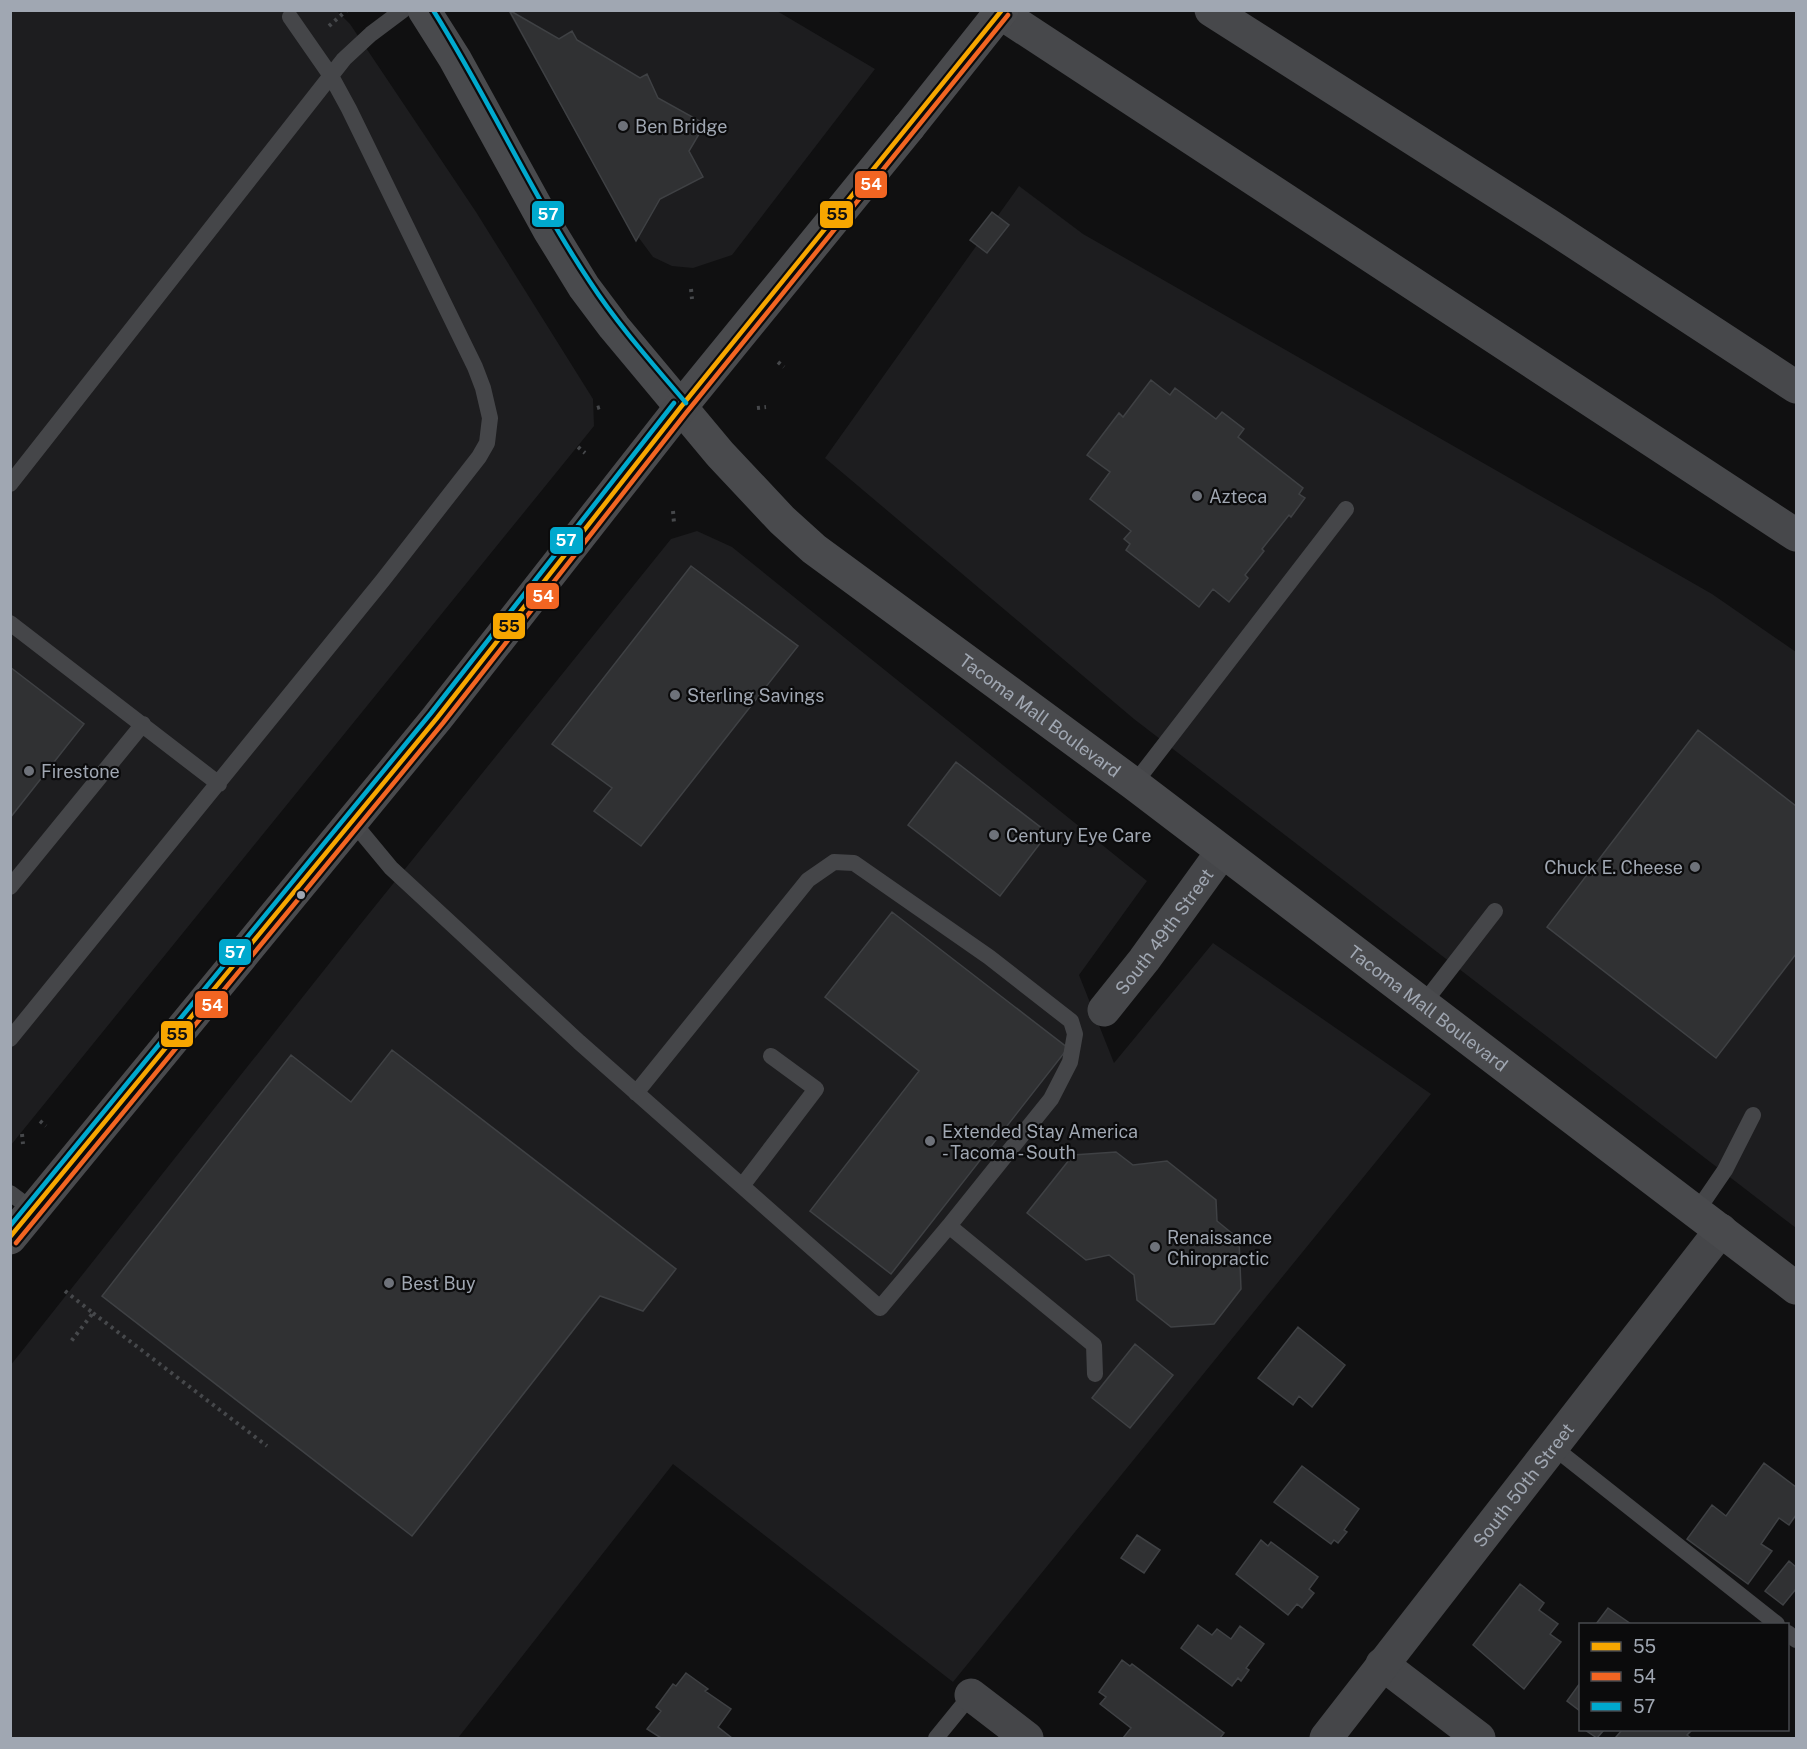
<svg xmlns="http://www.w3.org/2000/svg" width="1807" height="1749" viewBox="0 0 1807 1749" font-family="'Public Sans',sans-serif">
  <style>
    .built { fill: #1d1d1f }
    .building { fill: #303133; stroke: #3f4144; stroke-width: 1.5 }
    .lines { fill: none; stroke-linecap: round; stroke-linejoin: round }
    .path { stroke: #46484b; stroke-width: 4; stroke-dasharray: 3 4.5; stroke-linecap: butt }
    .lane { stroke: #454649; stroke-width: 16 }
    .street { stroke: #454649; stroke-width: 33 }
    .secondary { stroke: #494a4d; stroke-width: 33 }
    .highway { stroke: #47484b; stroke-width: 33 }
    .secondary-bridge { stroke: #494a4d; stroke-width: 33 }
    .bus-1-casing { stroke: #0b0b0c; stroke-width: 9 }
    .bus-2-casing { stroke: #0b0b0c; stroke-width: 9 }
    .bus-3-casing { stroke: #0b0b0c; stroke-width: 9 }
    .bus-1 { stroke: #f7a600; stroke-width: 4.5 }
    .bus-2 { stroke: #f26522; stroke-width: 4.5 }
    .bus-3 { stroke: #00a9ce; stroke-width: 4.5 }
    .poi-dot { fill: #6e727a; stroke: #0b0b0c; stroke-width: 2 }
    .bus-dot { fill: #a0a7b2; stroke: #0b0b0c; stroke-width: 2 }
    .labels { text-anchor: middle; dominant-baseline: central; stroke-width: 4.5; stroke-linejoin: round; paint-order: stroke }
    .poi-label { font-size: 18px; fill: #a0a7b2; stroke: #0b0b0c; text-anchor: start }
    .street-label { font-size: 18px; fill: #a0a7b2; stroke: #0b0b0c }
    .line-badge { stroke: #0b0b0c; stroke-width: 2 }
    .badge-label { font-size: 16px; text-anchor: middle; font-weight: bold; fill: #fff }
    .pale-badge-label { font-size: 16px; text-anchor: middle; font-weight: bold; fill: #111 }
  </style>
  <rect width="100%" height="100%" fill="#101011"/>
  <path class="built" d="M11 11H337L350 24 476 212 593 399 594 426 11 1145Z
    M508 11H777L875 69 732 255 693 268 672 266 653 257 622 215Z
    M1019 186 1083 234 1712 594 1796 652V1228L1134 719 825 458Z
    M697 531 732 547 1147 881 1079 975 1114 1063 1213 943 1431 1094 953 1682 673 1464 458 1738H11L10 1366 359 926 671 539Z"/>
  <path class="building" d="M509 10 559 39 572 31 577 40 640 78 647 74 658 98 705 124 689 151 703 177 660 199 636 241Z
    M992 212 1009 225 987 253 970 240Z
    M1151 380 1170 395 1175 388 1216 419 1222 412 1244 429 1238 437 1303 488 1299 494 1305 498 1291 517 1289 515 1262 549 1264 551 1245 575 1248 578 1229 602 1213 589 1199 607 1126 550 1130 544 1124 539 1131 531 1090 499 1110 472 1087 455 1119 413 1123 417Z
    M691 566 798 646 641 846 594 811 612 788 552 744Z
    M10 667 84 724 10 818Z
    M1698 730 1796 806V954L1716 1058 1547 927Z
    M956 762 1048 833 1000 896 908 825Z
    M892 912 1068 1048 891 1274 810 1211 919 1071 825 997Z
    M392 1050 676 1269 643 1311 600 1296 412 1536 102 1296 291 1055 351 1102Z
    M1116 1152 1133 1165 1167 1161 1216 1200 1217 1221 1239 1239 1241 1289 1214 1324 1171 1327 1137 1300 1134 1275 1109 1255 1086 1260 1027 1213 1073 1155Z
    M1298 1327 1345 1365 1312 1407 1299 1396 1293 1405 1258 1378Z
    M1135 1344 1173 1375 1130 1428 1092 1398Z
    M1764 1463 1796 1487V1515L1789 1525 1779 1518 1761 1544 1772 1551 1748 1584 1687 1539 1712 1505 1726 1516Z
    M1302 1466 1359 1509 1344 1530 1347 1532 1338 1543 1334 1540 1331 1544 1274 1502Z
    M1137 1535 1160 1550 1144 1573 1121 1558Z
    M1261 1540 1268 1546 1271 1542 1318 1577 1309 1589 1314 1593 1302 1608 1297 1604 1288 1615 1236 1574Z
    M1789 1561 1796 1567V1589L1783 1605 1765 1591Z
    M1520 1584 1544 1603 1539 1610 1558 1624 1550 1634 1561 1642 1524 1689 1473 1645Z
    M1608 1608 1631 1624H1596Z
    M1198 1625 1212 1635 1217 1629 1231 1639 1240 1626 1264 1644 1246 1668 1249 1670 1241 1681 1238 1678 1232 1686 1181 1648Z
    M1122 1660 1130 1666 1132 1664 1224 1733 1220 1738H1123L1131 1728 1100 1704 1106 1697 1099 1692Z
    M686 1673 708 1689 705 1691 731 1709 718 1727 732 1738H661L647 1729 661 1711 656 1707 673 1684 676 1686Z
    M1580 1683V1711L1567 1701Z
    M1585 1730H1604L1597 1738Z
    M1622 1730H1692L1687 1735 1691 1738H1618L1616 1737Z"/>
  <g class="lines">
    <path class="path" d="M329 26 347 10
      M691 289 692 299
      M778 362 784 367
      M597 408 604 406
      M757 408 766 407
      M578 447 585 453
      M673 511 674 523
      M40 1121 46 1126
      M22 1134 23 1144
      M65 1291 93 1313 69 1344
      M93 1313 267 1446"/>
    <path class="lane" d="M10 484 344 59 371 34 403 10
      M10 623 219 784
      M1134 784 1346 509
      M352 821 391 868 579 1042 880 1308 949 1226 1051 1099 1070 1062 1075 1034 1071 1021 989 957 854 863 834 862 808 880 636 1093
      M10 887 143 724
      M1423 1004 1495 911
      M10 1039 383 580 479 457 487 443 490 418 483 388 475 367 349 109 331 76 290 17
      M742 1186 816 1089 771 1056
      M10 1193 33 1210
      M1697 1211 1725 1170 1753 1115
      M949 1226 1094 1345 1095 1374
      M1552 1446 1777 1624
      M1788 1633 1796 1640
      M936 1738 971 1695"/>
    <g class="street">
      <path id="s1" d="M1104 1010 1144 960 1222 852"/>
      <path d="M1382 1664 1479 1738"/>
      <path d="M971 1695 1027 1738"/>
      <path id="s2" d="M1326 1738 1721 1230"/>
    </g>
    <g class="secondary">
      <path id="s3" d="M424 10 455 59 549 230 584 287 614 327 720 454 782 520 814 549 1134 784 1796 1288"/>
      <path d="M10 1238 437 718 680 408 909 127"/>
    </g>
    <path class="highway" d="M996 10 1796 535
      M1211 10 1547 224 1796 387"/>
    <path class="secondary-bridge" d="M909 127 1002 10"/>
    <g class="bus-1-casing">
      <path id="bus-1" d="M10 1237 437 718 680 408 1002 10"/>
    </g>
    <g class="bus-2-casing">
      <path id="bus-2" d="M16 1243 443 723 686 413 1008 15"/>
    </g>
    <g class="bus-3-casing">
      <path id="bus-3" d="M433 10C489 99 532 195 590 282 618 325 653 364 686 403
        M10 1226 431 713 674 403"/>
    </g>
    <use href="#bus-1" class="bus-1"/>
    <use href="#bus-2" class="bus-2"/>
    <use href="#bus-3" class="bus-3"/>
  </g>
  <g class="poi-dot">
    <circle cx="623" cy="126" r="6"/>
    <circle cx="1197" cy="496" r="6"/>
    <circle cx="675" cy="695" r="6"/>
    <circle cx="29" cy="771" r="6"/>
    <circle cx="994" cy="835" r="6"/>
    <circle cx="1695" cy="867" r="6"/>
    <circle cx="930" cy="1141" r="6"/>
    <circle cx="1155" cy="1247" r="6"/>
    <circle cx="389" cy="1283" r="6"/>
  </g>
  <circle class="bus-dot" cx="301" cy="895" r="5"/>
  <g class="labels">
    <g class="poi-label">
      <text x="635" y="126">Ben Bridge</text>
      <text x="1209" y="496">Azteca</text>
      <text x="687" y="695">Sterling Savings</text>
      <text x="41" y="771">Firestone</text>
      <text x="1006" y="835">Century Eye Care</text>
      <text x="1683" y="867" text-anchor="end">Chuck E. Cheese</text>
      <text x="942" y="1131">Extended Stay America<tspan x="942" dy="21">- Tacoma - South</tspan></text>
      <text x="1167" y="1237">Renaissance<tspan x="1167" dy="21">Chiropractic</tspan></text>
      <text x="401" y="1283">Best Buy</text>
    </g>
    <g class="street-label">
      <text stroke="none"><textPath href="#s3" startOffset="950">Tacoma Mall Boulevard</textPath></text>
      <text stroke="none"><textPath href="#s1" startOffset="99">South 49th Street</textPath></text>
      <text stroke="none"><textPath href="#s3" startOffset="1436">Tacoma Mall Boulevard</textPath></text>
      <text stroke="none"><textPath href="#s2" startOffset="321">South 50th Street</textPath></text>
    </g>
  </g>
  <g class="line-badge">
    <rect x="854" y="170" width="34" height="29" rx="6" fill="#f26522"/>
    <rect x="531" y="200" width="34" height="28" rx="6" fill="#00a9ce"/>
    <rect x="819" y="200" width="35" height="29" rx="6" fill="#f7a600"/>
    <rect x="549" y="526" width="35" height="29" rx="6" fill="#00a9ce"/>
    <rect x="525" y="582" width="35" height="28" rx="6" fill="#f26522"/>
    <rect x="492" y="612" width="34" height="28" rx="6" fill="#f7a600"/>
    <rect x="218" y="938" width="34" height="28" rx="6" fill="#00a9ce"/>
    <rect x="194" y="990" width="35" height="29" rx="6" fill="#f26522"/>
    <rect x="160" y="1020" width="34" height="28" rx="6" fill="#f7a600"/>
  </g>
  <g class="badge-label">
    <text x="871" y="190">54</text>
    <text x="548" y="220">57</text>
    <text x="566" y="546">57</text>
    <text x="543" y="602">54</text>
    <text x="235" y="958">57</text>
    <text x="212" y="1011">54</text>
  </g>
  <g class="pale-badge-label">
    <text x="837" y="220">55</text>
    <text x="509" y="632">55</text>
    <text x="177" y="1040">55</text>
  </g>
  <rect width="1807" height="1749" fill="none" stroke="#a0a7b2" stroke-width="24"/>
  <rect x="1579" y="1623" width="210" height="108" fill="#0b0b0c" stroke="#47494e" stroke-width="1.5"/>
  <rect x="1591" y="1642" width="30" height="9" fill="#f7a600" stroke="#47494e" stroke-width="1.5"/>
  <text x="1633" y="1653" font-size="18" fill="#a0a7b2">55</text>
  <rect x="1591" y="1672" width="30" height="9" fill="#f26522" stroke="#47494e" stroke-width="1.5"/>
  <text x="1633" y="1683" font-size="18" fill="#a0a7b2">54</text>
  <rect x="1591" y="1702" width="30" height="9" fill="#00a9ce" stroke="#47494e" stroke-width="1.5"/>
  <text x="1633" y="1713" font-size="18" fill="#a0a7b2">57</text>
</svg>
